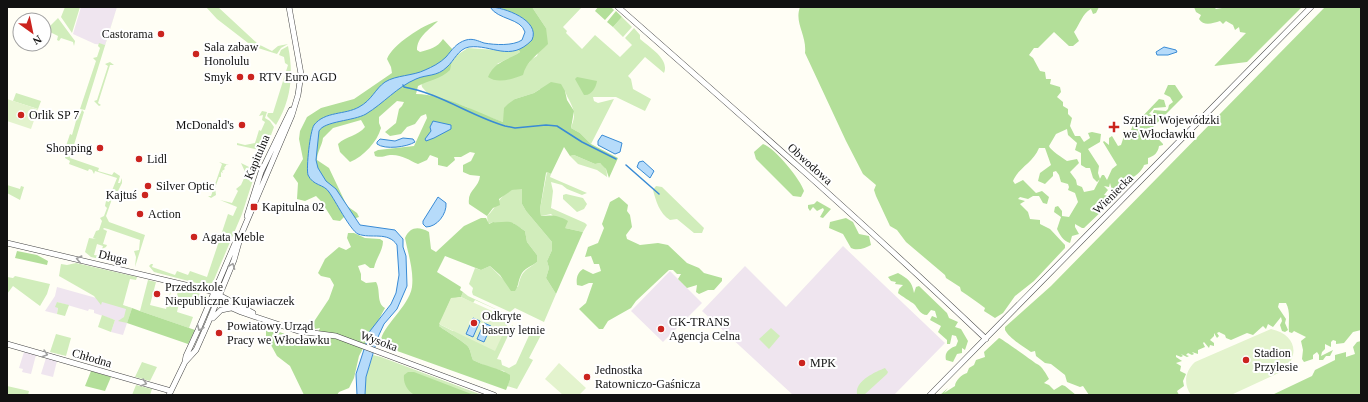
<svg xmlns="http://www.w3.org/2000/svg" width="1368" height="402" viewBox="0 0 1368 402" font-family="Georgia,serif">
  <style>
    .industrial { fill: #efe5ef }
    .green { fill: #d1edbb }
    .forest { fill: #b3df99 }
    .pitch { fill: #e3f3cd }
    .water { fill: #b6dbfa; stroke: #398bd5 }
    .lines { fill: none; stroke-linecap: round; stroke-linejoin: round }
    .stream { stroke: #398bd5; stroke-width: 1.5 }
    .minor-casing { stroke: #444; stroke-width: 6 }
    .minor { stroke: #fff; stroke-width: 5 }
    .oneway { stroke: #a0a0a0 }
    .poi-dot { fill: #cb241f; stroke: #fff; stroke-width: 1.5 }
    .labels { text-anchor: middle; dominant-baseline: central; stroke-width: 4; stroke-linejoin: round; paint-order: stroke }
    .poi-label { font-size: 12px; fill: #111; stroke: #fff; text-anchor: start }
    .street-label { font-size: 12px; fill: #111; stroke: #fff }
  </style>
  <rect width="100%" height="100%" fill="#fffef5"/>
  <path class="industrial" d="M81 7H117L105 45 95 44 73 34Z
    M843 246 945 343 894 395H793L702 311 745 266 786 307Z
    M670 271 702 303 663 342 631 311Z
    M57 287 132 308 123 335 111 332 115 320 94 313V310L89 309 88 311 57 302 58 308 57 314 45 311 55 296Z
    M24 352 36 355 31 374 22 372 23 369 19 368Z
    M46 358 57 361 53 377 41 374Z"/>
  <path class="green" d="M65 7H80L72 33 61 17Z
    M117 7 85 110 80 109 96 61 93 58 97 57 100 48 98 46 99 43 105 45Z
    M206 7H218L258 44 272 51 278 46 288 44 281 48 277 54 252 46 217 19Z
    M532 7H582L563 27 567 31 566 33 582 49 595 35 620 57 632 45 625 38 634 28 640 35V39C649 47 670 59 664 73L645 57 628 76 631 79 633 89 651 99 645 111 616 97H593L594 101 598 103 614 99 591 144 580 133 571 128C572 124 574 120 574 116 575 108 567 98 565 91L540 89 534 93 515 99 503 122 478 113 467 107 429 95 422 87 420 77 448 67 457 55 468 48 511 51 518 49 520 52 517 54 497 64 524 69 532 59 537 56 546 28Z
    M622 17 632 27 623 37 613 27Z
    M58 18 75 41 74 46 73 42 61 38 59 41 57 40 58 36 50 32H44Z
    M288 46C294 75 291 100 276 125L267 116 268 113H273L288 65 285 63 284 57 279 55 281 50Z
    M110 62 114 65H110L98 103 101 105 99 106 94 101 97 100 108 66 105 64Z
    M16 93 41 101 38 109 13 101Z
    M82 110 84 112 70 158 99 168 98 171 112 175 114 172 120 176 118 183H120L122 178V183L116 195 111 193 117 178 95 171 94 174 92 170 89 169 88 171 69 164 70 161 65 158 66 154 62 153 64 152 70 134 72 135 76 121 74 117 78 119Z
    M262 111 267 112 265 118 270 121 274 127 267 146 259 150 237 145V143L245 145 255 143 259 130 261 131 265 122 262 120 263 115 259 116Z
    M574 155 595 164 600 163C606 167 607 170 607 177L597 170 578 164 570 156Z
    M219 162 229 165 227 164 224 168 225 169 222 171 223 173 221 172V177H219L215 188 216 195 211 198 208 196H211L222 164Z
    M241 163 251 168 253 180 242 214 213 282 208 286 154 272 149 266 151 264H153L152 267 175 275 177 271 188 275 190 271 207 277 228 214 233 216 237 207 220 200 232 203 238 191 236 189 241 185 246 174Z
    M547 172 551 174 550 177 587 193 582 195 567 189 562 185 551 182 553 191 551 208 585 223 587 225 583 232 565 228 551 214 541 216 540 209Z
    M7 185 20 189 21 186 24 187 20 200 7 193Z
    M656 186 662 187 703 227 704 228 702 233H694L677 219 670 220C659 213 656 201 653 190Z
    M522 189V204L526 211 552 242V250L547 261 549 268 546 278 556 294 544 322 515 308 510 312 473 295 472 292 473 288 469 284 475 268 481 270 490 266 505 281 518 287C522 270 524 272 537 262V255L527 242 525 231 513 223 501 224 493 222 488 224 487 216C499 206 501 187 522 189Z
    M566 194 583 198 587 204 584 209 577 212 563 199V195Z
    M108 195 113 196 106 216 109 222 145 235 135 267 136 257 134 251 139 250 140 240 108 229 104 228 103 229 107 231 103 244 107 245 106 247 102 249 103 246 97 244 94 255 100 256 101 253 103 254 104 260 91 257 85 252 89 238 96 239 93 238 96 231 99 230 102 221 100 218 104 216 107 208 105 206 106 201 109 202 110 197 107 196Z
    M76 263 137 277 136 280 130 279 123 305 132 308 127 323 118 321 124 317 126 309 102 302 101 305 94 296 59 276 61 264 67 265Z
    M15 276 50 284 47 294 40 306 13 286 7 294V277L13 278Z
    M148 280 156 282 150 305 166 309 172 285 169 301 174 304H177L179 299 177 294 181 288 207 296 206 305 202 314 205 306 180 299 177 312 193 317 189 328 140 311Z
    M463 292 468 296 517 319 475 300 473 303 461 297Z
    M57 302 69 305 65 316 57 314 58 308 55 307Z
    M102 315 115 320 111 332 98 327Z
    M439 324 453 331 505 325 510 327 513 325 497 359 501 360 502 365 509 368 516 364 532 329 541 335 529 358 533 360 517 389 507 386 510 380 504 371 490 368 473 360C471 356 471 352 469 348 468 344 444 330 439 326Z
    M771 328 780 336 769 349 759 339Z
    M56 334 71 338 66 356 50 352Z
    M373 355 381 357 482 395H365L366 377Z
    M142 362 157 367 150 381 135 377Z
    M885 368 888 372 887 374 864 395 857 394C855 381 875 372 885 368Z
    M136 385 152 389 150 395H132Z
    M7 386 29 391 28 395H7Z"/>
  <path class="forest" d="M500 7H532L546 28 548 44C538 54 526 62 523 75 513 79 497 84 488 77 493 64 505 60 517 54L520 52 518 49 527 44 524 19C516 13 507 13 500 7Z
    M598 7H611L614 10 605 20 595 11Z
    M800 7H1099L1096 13 1093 14 1091 9C1082 14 1080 24 1074 32L1079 41 1073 46H1069L1054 32 1038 48H1034L1029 55 1033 58 1040 71 1045 72 1046 79H1051L1050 84 1060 87 1061 92 1057 97 1063 102V106L1068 109V114L1072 118 1070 126 1075 136H1080L1084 142 1090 138 1088 133 1092 132 1101 134 1100 142 1088 149 1099 166 1098 173 1100 179 1097 182 1093 178 1090 168H1086L1081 165V153L1075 150 1077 143 1068 135 1067 129 1056 134 1049 146C1050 150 1063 158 1067 161L1077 159 1079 163 1070 172 1076 180 1077 185 1082 187 1084 192 1094 190 1102 175H1104L1107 180 1112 169 1117 165 1103 142 1104 141 1109 145V138L1112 136 1118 146 1121 145 1125 133 1130 132 1132 135 1131 130 1133 125 1129 123 1131 119 1139 116 1140 119 1159 99 1164 100 1166 107 1154 108 1149 114 1152 115 1154 110 1166 111 1168 109 1169 105 1173 102 1170 97 1164 94 1168 85H1175L1183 97 1150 130 1163 144V145L1159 146C1158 153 1154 156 1148 158V164L1144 165C1143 170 1133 179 1128 179V183L1115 195 1111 194 1112 190 1110 183 1109 187 1104 186 1108 190 1104 195 1108 196 1110 201 1108 204H1105V208L1084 228H1082L1075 224V227L1079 234 1072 236 1070 243C1063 241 1060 235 1057 229L1061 217 1054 212 1055 207 1058 206 1062 211V216L1069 217 1078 202 1075 193 1068 190 1069 187 1068 184 1061 182 1059 175 1056 171 1053 172V176L1045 184 1038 181 1040 173 1051 165 1045 148H1039C1033 163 1019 167 1013 181L1015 184 1023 180 1036 193 1042 191 1049 197 1047 204 1043 203 1039 196H1033L1028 199 1020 197 1018 199 1025 201 1020 204 1028 212 1030 219 1040 220V224L1050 229 1065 245V248L1034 281 1015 296 1003 313 995 318 984 311 985 308C977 302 969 296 961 291L960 287 946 278 945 275 906 242 897 230 890 226 876 196 874 190 876 185 863 174 846 141 805 53C807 35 794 23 800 7Z
    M1194 7H1214L1216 9 1222 8 1219 7H1302L1247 62 1214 66 1246 33 1240 32 1239 27 1235 30 1233 25 1226 21 1223 24 1220 21C1213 23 1204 27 1199 19L1201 15 1196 12Z
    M1325 7H1361V330L1353 332 1344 343 1336 344V341L1333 340 1331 342V347L1325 344V349L1322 352 1321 356 1333 350 1330 356H1326L1323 360H1319V355L1317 352 1313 355V359L1304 362 1302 359 1303 350 1301 341 1306 337 1294 331 1292 333 1289 332C1288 322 1291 312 1286 303H1279L1278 307 1286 319 1285 323 1288 330 1285 332 1282 331 1280 325 1282 321 1281 317 1273 327 1268 324 1266 329 1263 326 1253 335 1247 333 1231 340 1226 338 1225 335 1219 332 1217 333 1219 336 1217 338 1214 333V336L1210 340 1214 343V346L1210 345 1209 348 1204 342 1203 343 1205 347 1198 350V354L1192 352 1194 354 1192 355 1188 353 1186 355 1189 356 1187 357 1181 354 1183 356 1181 357 1176 355V357L1182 361 1176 363 1181 366 1180 371 1186 374 1183 381 1184 386 1177 391 1179 395H1089L1083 386 1080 387 1067 382 1065 375 1051 364 1045 363 1036 356 1035 351 1031 352C1024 347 1009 338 1005 330V327L1051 286Z
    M616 11 622 17 613 27 607 22Z
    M438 21C429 30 417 37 417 50L420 52C430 49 437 48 443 39L454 51 450 70C441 79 429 80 418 86L416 94C446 95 476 112 503 122L504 108 508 104 515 99 534 93 551 82 561 84 565 91 567 100 574 111 571 128 580 133 591 144 618 158 609 178 606 169 600 163 595 164 574 155 570 156 564 147 551 174 547 172 546 173 540 209 541 216C552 215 558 215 568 221L565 228 583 232 556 294 546 278 549 268 547 261 552 250V242L526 211 522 204V189L512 190 499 199 500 205 493 208 487 216 469 204C467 190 479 188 480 176L470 175 463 172V165L471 161 475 153 470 152 461 157H454L455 160 447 167 438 165V158L430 155 427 160 418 164C409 160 401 154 390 155 384 156 381 158 375 156L374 152 378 150 414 146 427 118 426 114 421 116 415 124 407 127 401 134 390 136 385 132 396 123 399 109 402 106 404 102 397 101 379 117V123L381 128C377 142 364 156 350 162L340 152 338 144C346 136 358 136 365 127L361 120 333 128 323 138C322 146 317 152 317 160L329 168 347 206 357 213 359 217 353 219 345 216 340 221 333 220 321 201 316 196 305 201 297 199 298 183 293 176 303 159 299 139 300 131 307 117 321 108 354 99 392 73 391 67 387 59C392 45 424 24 438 21Z
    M577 77 597 81C596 88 591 96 584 95L575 79Z
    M763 144C774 147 801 180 804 191L801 197 793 196 756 159 754 152Z
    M619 197 628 205 627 211 630 215 632 227 626 235 627 239 640 245 658 243 668 245 687 263 699 268 704 273 722 278V281L714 290H708L699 294 696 292 697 285 687 288 678 279 681 274H677L673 270H669L636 301 631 308 608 321 603 329H599L579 309 586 303 593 283H589L582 286 577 285C576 279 577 273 583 269L593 274 601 271 599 264H594L591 256 585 257 588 247 598 243 604 228 602 224 610 202Z
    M817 201 831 209 823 218 820 217 824 210 823 208 817 211 813 207 810 211 808 208V205L814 204Z
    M481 218H486L489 224 493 222C499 223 504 221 510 222 515 223 520 228 525 231L527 242 537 255V262C532 266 523 269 521 275 518 281 519 285 515 291H511L500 275 490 266 481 270 445 256 437 272 461 287 460 290 463 292 461 297 451 299 439 326C444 330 468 344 469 348 471 352 471 356 473 360 484 366 499 368 510 375V380L506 390 386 347 381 342C380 328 409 307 412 287 414 270 408 254 405 238 410 227 418 226 429 232L431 249 436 252 464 226Z
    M846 218 853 222 859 234 869 236 871 245C866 248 857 251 851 248L843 234 829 228 830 222Z
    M348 233H354L365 238 380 239 383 241C383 251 376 258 374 268H370L365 264 358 266 361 274V280L366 283 376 282C381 290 376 303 385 308L359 356 354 378 349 388 339 392 337 395H304L290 366 277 356 266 336V327L293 337 295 340 301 337 314 341 320 328 315 329 313 323 329 299 334 285 330 278 321 276 318 273 325 259 339 247 346 250 351 247 347 238Z
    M17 251 37 255 48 261 47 265 15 258Z
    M898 273C908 279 912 281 914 293L916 287 919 286 947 313 949 318 958 322 955 327 961 329 968 341 965 350 962 348V353L957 354 953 362 946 360C944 352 950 348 956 346L958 341 956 336 952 335 950 344H947V340L938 332 941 326 930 320 932 316 937 318 935 311 931 310 927 315C920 315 918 308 914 304 913 303 900 295 898 293L899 289 903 285 895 284 896 282 891 281 888 277Z
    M132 308 140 311 195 330 188 344 127 323Z
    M999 338C1001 338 1031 360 1037 364 1042 366 1046 374 1049 379L1044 383 1049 385 1054 390 1062 385 1065 386 1076 395H940L948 388 944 393 955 386C955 381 962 374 967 373L969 368 974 365 976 360 985 357 984 352Z
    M1361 341V395H1272L1312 376 1315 370 1335 360V355L1346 352V357L1355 354 1353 347 1357 342Z
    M91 371 111 377 105 391 85 386Z
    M408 372H414L474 395 413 394C407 390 403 383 404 375Z"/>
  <path class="pitch" d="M7 99 38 109 31 129 7 121Z
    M461 297 510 319 495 351 439 324 451 298Z
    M1271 329C1295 334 1301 354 1283 371L1231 395H1191C1183 384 1185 371 1195 362Z
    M559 363 586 388 579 395H563L545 379Z"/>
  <path class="water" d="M490 7C503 7 541 20 532 40 510 63 492 44 469 47 458 49 454 61 447 67 437 77 427 74 416 79 397 87 384 103 366 114 354 121 324 121 319 131L316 160 318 168 326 181 336 189 360 225 395 230 403 239V247L406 256 407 286 397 309 384 324 378 337 366 377 365 395H357L356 374 370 331 391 304 396 293 399 275 397 245C388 231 371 239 358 234 350 230 335 200 329 192 324 184 313 186 308 175 306 168 310 131 314 125 325 111 345 115 359 107 372 100 375 89 385 82 396 75 413 76 425 70 432 67 440 63 446 57 452 50 456 43 466 40 473 38 478 41 484 43 495 45 513 46 522 40L525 32C521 18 498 20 490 7Z
    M1164 47 1176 50 1177 52 1168 55H1157L1156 52Z
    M433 121 451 125V129L434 138 426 141 425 139 431 131 430 127Z
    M602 135 622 143 620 152 615 154 598 145V141Z
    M403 138 413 139 415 142C407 147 385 150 377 144V142L380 139 395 141Z
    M643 161 654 171 650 178 637 167 639 162Z
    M438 197 446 203C447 214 437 227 426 227L423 224V221Z
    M473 318 480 321 473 337 466 334Z
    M484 323 491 326 484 342 477 339Z"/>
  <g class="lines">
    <path class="stream" d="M403 85 404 87C439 93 471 116 505 126L515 128 546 125 557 126 582 142 616 159
      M626 165 659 194"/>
    <g class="minor-casing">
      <path id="minor" d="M618 7C742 116 866 225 986 339
        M247 216 261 172 291 110
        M7 243 211 291 253 313
        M214 293 223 304 241 312 298 331 336 336 494 395
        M213 318 221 310 231 308
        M7 344 171 391
        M185 362 186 356 198 330 236 241 241 236
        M169 395 185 362 196 350 208 323 234 260 241 235 292 115 298 95 301 74 289 7
        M930 395 1311 7"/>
    </g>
    <use href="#minor" class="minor"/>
  </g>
  <defs><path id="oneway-chevron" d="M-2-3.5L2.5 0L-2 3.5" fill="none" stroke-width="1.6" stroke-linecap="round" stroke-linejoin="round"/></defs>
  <g class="oneway">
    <use href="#oneway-chevron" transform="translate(79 259) rotate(-167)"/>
    <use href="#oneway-chevron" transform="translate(232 266) rotate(-69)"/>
    <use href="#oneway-chevron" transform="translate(200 328) rotate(114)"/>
    <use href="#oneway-chevron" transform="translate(45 354) rotate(16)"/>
    <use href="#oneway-chevron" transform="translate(144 383) rotate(16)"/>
  </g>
  <g class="poi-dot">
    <circle cx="161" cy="34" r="4"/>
    <circle cx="196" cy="54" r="4"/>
    <circle cx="240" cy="77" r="4"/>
    <circle cx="251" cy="77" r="4"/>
    <circle cx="21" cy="115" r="4"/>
    <circle cx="242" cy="125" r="4"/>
    <path d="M1112 121h4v4h4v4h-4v4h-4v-4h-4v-4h4z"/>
    <circle cx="100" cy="148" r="4"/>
    <circle cx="139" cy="159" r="4"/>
    <circle cx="148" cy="186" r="4"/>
    <circle cx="145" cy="195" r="4"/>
    <rect x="250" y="203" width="8" height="8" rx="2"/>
    <circle cx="140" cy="214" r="4"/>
    <circle cx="194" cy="237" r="4"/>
    <circle cx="157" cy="294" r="4"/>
    <circle cx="474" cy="323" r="4"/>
    <circle cx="661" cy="329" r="4"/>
    <circle cx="219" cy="333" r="4"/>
    <circle cx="1246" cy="360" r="4"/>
    <circle cx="802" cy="363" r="4"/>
    <circle cx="587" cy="377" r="4"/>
  </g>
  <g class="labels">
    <g class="poi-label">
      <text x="153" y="34" text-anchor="end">Castorama</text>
      <text x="204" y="47">Sala zabaw<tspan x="204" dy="14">Honolulu</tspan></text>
      <text x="232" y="77" text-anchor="end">Smyk</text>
      <text x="259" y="77">RTV Euro AGD</text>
      <text x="29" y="115">Orlik SP 7</text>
      <text x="1123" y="120">Szpital Wojewódzki<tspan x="1123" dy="14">we Włocławku</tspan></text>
      <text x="234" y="125" text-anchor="end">McDonald's</text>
      <text x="92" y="148" text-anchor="end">Shopping</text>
      <text x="147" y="159">Lidl</text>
      <text x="156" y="186">Silver Optic</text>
      <text x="137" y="195" text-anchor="end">Kajtuś</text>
      <text x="262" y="207">Kapitulna 02</text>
      <text x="148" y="214">Action</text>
      <text x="202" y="237">Agata Meble</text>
      <text x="165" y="287">Przedszkole<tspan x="165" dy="14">Niepubliczne Kujawiaczek</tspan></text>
      <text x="482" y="316">Odkryte<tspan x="482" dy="14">baseny letnie</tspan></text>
      <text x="669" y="322">GK-TRANS<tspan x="669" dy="14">Agencja Celna</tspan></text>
      <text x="227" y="326">Powiatowy Urząd<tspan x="227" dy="14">Pracy we Włocławku</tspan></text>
      <text x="1254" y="353">Stadion<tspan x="1254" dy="14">Przylesie</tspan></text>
      <text x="810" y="363">MPK</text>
      <text x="595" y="370">Jednostka<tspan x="595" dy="14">Ratowniczo-Gaśnicza</tspan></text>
    </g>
    <g class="street-label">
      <text transform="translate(257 157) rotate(-67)">Kapitulna</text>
      <text transform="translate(810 164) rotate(42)">Obwodowa</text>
      <text transform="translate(1113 194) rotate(-45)">Wieniecka</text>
      <text transform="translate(113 257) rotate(13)">Długa</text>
      <text transform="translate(379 341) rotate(20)">Wysoka</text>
      <text transform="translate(92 358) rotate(16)">Chłodna</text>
    </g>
  </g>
  <rect width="1368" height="402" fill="none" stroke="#111111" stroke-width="16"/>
  <g transform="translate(32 32) rotate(147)"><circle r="19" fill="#ffffff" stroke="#a0a0a0"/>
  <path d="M0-3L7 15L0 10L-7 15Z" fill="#cb241f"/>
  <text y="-6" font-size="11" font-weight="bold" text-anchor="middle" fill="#111111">N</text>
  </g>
</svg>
